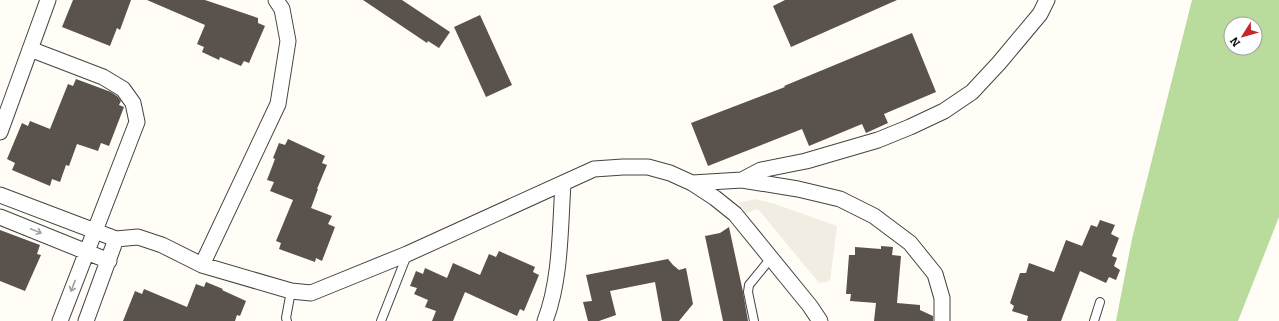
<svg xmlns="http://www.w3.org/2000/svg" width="1279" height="321" viewBox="0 0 1279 321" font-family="Bitter,serif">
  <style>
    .forest { fill: #b9dc9c; fill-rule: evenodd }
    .plaza { fill: #f1ede2 }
    .building { fill: #5a524d }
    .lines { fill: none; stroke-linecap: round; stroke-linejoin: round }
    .service-casing { stroke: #444; stroke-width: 10 }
    .minor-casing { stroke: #444; stroke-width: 17 }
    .service { stroke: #fff; stroke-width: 8 }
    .minor { stroke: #fff; stroke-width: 15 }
    .oneway { stroke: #a0a0a0 }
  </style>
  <rect width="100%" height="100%" fill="#fffdf5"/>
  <path class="forest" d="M1192 0H1279V217L1238 321H1116L1132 239ZM1231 24H1255V48H1231Z"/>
  <path class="plaza" d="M755 199 775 204 837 226 830 281 819 283 758 209 745 213 739 203Z"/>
  <path class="building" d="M73 0H131L120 30 117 28 110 46 62 27Z
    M147 0H205L258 18V23L265 26 249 63 244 61 241 66 220 57 219 60 202 52 204 47 197 44 205 25Z
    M363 0H402L450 32 439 48 428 41 427 43Z
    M785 0H897L791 47 773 6Z
    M480 15 512 85 486 97 454 27Z
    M912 33 936 92 884 114 888 123 866 133 862 124 809 146 802 129 708 166 691 123 785 87 784 86Z
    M76 79 111 92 117 96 121 101 119 105 124 107 109 146 101 143 98 151 77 144 69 166 66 165 60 182 52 179 50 186 12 170 15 163 7 159 22 123 28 126 30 121 50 129 68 84 73 86Z
    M288 139 325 156 322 163 327 165 317 189H318L311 208 332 216 328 224 335 227 322 261 316 258 315 262 279 249 281 243 276 241 293 200 270 191 274 182 267 180 275 159 273 158 279 143 285 145Z
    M1100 220 1115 225 1111 234 1119 238 1112 256 1117 258 1114 266 1120 270 1116 280 1109 277 1106 283 1080 271 1061 321H1027L1028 316 1012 311 1014 306 1010 303 1020 273H1026L1029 263 1054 272 1066 240 1082 246 1091 225 1097 227Z
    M729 227 743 292 748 321H723L705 236 720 233Z
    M0 230 40 245 37 254 41 255 25 291 0 281Z
    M881 246 893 247 892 255 901 256 897 303 920 305V310L933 316V321H874L876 303 850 301 851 294H846L849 255H855V247L881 249Z
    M499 251 535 267 533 272 539 275 524 311 520 309 517 316 465 292 453 321H432L436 311 425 307 428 300 414 294 417 288 410 286 416 271 423 274 425 268 447 278 453 263 480 275 489 254 496 257Z
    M668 259 673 265 679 270 686 268 693 304 679 321H662L655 282 610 291 616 315 599 321H588L583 302 592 301 586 275Z
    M206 282 223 289 222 290 246 301 240 316 237 315 235 321H123L135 291 142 294 144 289 187 307 196 284 204 287Z"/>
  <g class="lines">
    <g class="service-casing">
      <path id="service" d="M287 321 286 318 291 291
        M381 321 407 255
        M754 321 748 292 749 285 771 258
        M1094 321 1100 302"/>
    </g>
    <g class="minor-casing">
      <path id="minor" d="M30 49 103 77 123 89 133 103 137 122 60 321
        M0 132 48 0
        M742 180 761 170 806 161 878 140 910 127 944 111 972 92 999 63 1040 14 1047 0
        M692 183 742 180 798 189 840 199 874 216 910 243 935 274 942 298V321
        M0 195 116 239 138 237 162 245 202 265 291 291 311 293 407 254 594 169 623 167H648L670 173 692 183 715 198 735 214 810 306 820 321
        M0 217 109 261
        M202 265 278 104 288 41 282 9 276 0
        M86 321 116 239
        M545 321C561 280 560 228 563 184"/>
    </g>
    <use href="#service" class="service"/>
    <use href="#minor" class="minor"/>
  </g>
  <defs><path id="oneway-shaft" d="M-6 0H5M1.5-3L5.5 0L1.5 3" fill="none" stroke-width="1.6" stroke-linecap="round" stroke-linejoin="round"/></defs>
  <g class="oneway">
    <use href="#oneway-shaft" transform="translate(36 231) rotate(22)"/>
    <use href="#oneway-shaft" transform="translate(73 286) rotate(111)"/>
  </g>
  <g transform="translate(1243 36) rotate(233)"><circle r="19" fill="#ffffff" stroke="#a0a0a0"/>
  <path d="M0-3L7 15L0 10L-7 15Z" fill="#c4262e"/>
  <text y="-6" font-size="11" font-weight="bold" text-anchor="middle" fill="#111111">N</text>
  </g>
</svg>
